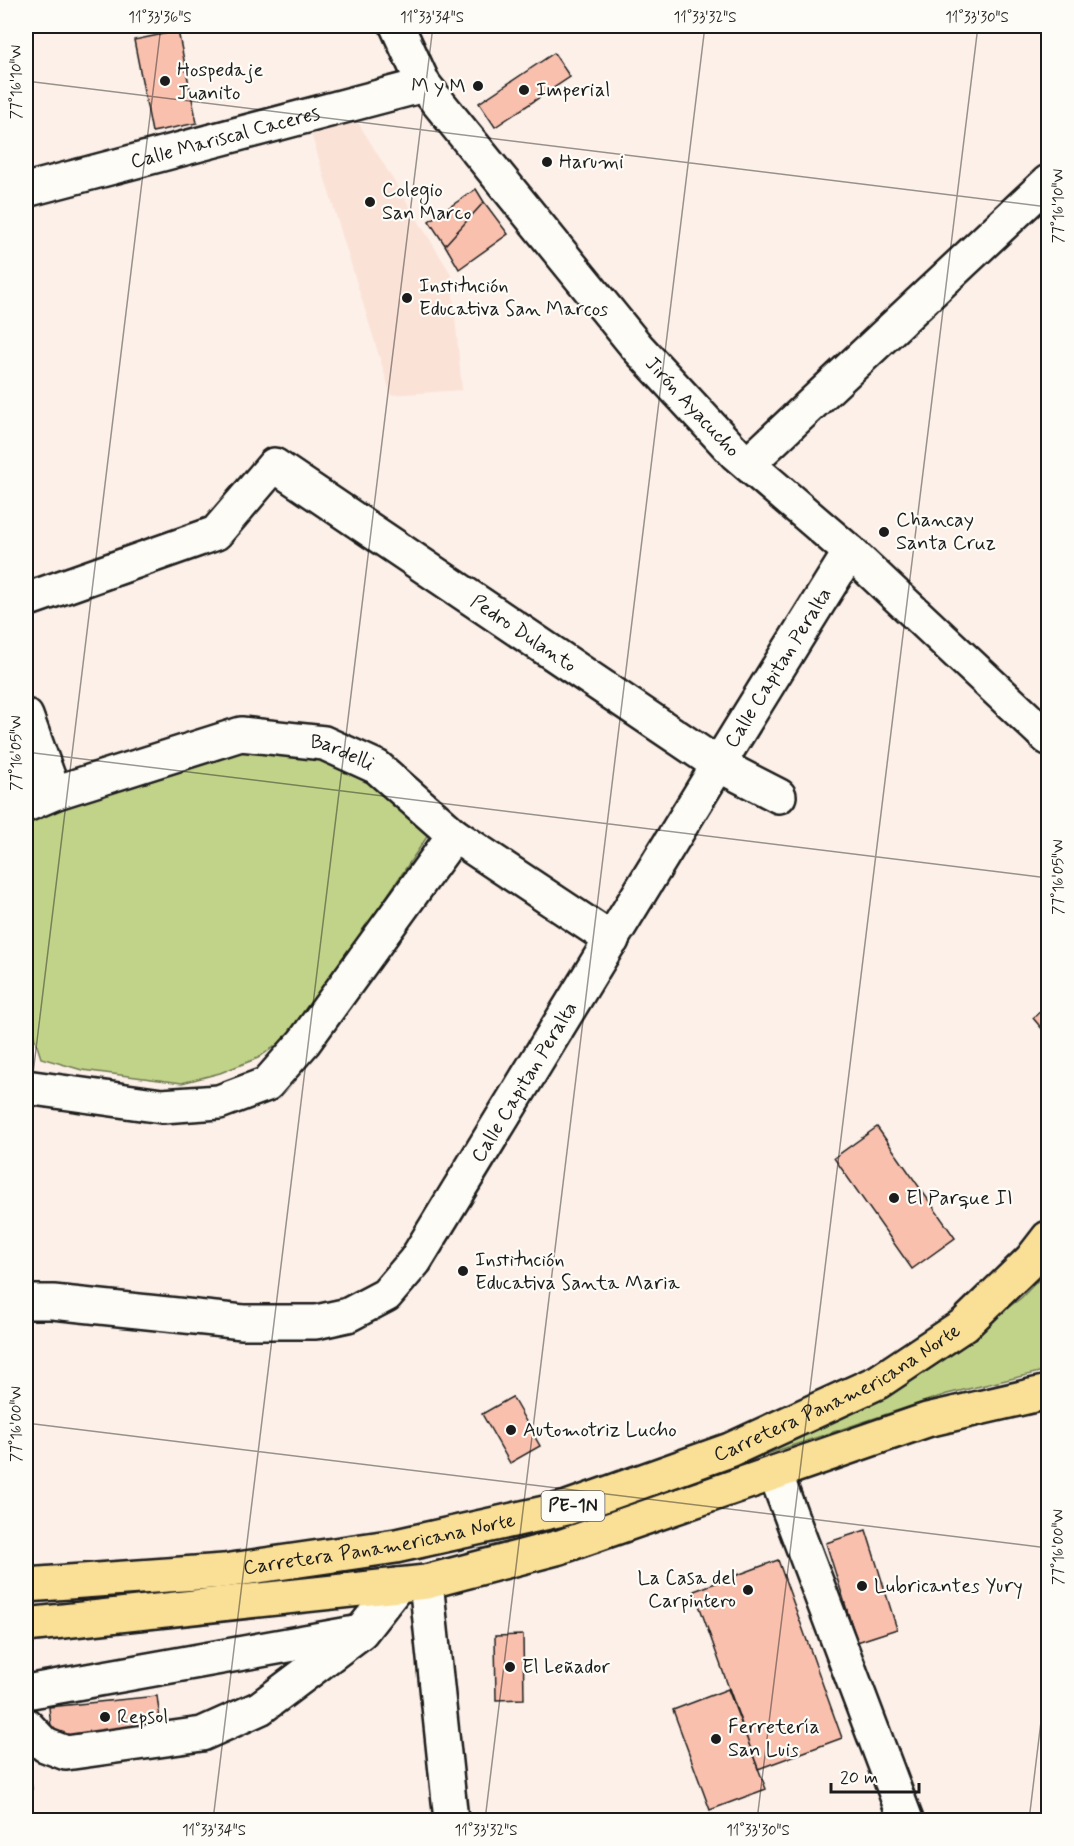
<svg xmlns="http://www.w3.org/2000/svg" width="1074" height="1846" viewBox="0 0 1074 1846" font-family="Mynerve,sans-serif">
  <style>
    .built { fill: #fbe2d7 }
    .green { fill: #c1d388; stroke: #6e7852; stroke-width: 1.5 }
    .building { fill: #f9c0ae; stroke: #1c1c1c; stroke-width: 1.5 }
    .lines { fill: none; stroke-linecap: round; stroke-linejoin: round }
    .minor-casing { stroke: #1c1c1c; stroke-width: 38 }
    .highway-casing { stroke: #1c1c1c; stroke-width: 38 }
    .minor { stroke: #fdfcf7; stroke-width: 33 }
    .highway { stroke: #fadf96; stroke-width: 33 }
    .ticks { fill: none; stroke: #1c1c1c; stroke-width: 1.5; stroke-opacity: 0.45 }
    .poi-dot { fill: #1c1c1c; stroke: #fdfcf7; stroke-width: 2 }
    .labels { text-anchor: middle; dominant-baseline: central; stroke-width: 4.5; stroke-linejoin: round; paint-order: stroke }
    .shield { fill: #fdfcf7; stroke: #605f5e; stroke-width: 1.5 }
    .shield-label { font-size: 18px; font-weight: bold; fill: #1c1c1c }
    .poi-label { font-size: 20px; fill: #1c1c1c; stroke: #fdfcf7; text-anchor: start }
    .street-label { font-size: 20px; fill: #1c1c1c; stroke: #fdfcf7 }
    .neatline { fill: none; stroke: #1c1c1c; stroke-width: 2 }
    .ticks-label { font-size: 15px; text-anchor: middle; fill: #1c1c1c }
  </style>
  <rect width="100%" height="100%" fill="#fcf0e8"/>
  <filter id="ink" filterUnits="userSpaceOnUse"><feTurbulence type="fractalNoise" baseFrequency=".0167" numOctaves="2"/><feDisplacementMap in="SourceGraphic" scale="12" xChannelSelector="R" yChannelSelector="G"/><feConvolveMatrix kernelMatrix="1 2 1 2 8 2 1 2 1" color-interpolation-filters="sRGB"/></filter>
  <g filter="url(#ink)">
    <path class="built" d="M356 119 451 274 462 390 391 395 310 130Z"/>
    <path class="green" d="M238 745 346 759 431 831 341 964 292 1034 258 1058 220 1073 182 1083 82 1070 41 1058 26 1012V818Z
      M1048 1270V1370L947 1394 758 1457 926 1368 1021 1298Z"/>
    <path class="building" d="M178 31 197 123 152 132 134 40Z
      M554 53 570 77 495 127 479 103Z
      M476 189 484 202 445 245 429 221Z
      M484 202 508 234 459 269 445 245Z
      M1048 1004V1036L1033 1018Z
      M877 1127 955 1238 912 1269 834 1158Z
      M512 1397 540 1446 510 1463 482 1414Z
      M866 1530 897 1629 857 1642 826 1543Z
      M778 1560 842 1738 758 1769 694 1591Z
      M523 1635 524 1699 496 1700 495 1636Z
      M728 1689 766 1789 710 1810 673 1710Z
      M157 1696 161 1727 52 1737 49 1707Z
      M26 1754H27L32 1789H26Z"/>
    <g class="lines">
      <g class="minor-casing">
        <g id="minor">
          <path id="s1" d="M397 26 424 85 637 347 736 454 850 552 1048 738"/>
          <path id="s2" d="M26 190 424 85"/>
          <path d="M748 464 1048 182"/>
          <path id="s3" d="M26 600 216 533 274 465 717 764 779 796"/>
          <path d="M26 716 54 793"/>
          <path id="s4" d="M26 805 54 793 241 734 324 743 377 767 454 835 612 940"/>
          <path d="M26 1087 162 1106 219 1102 267 1084 304 1042 454 835"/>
          <path id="s5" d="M26 1302H53L243 1322H316L348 1315 386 1295 415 1261C560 1024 703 787 850 552"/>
          <path d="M775 1473 906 1820"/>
          <path d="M426 1582 451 1820"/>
          <path d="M26 1692 355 1633"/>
          <path d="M26 1725 45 1745 66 1753 202 1734 260 1708 361 1632 398 1585"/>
        </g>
      </g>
      <g class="highway-casing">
        <g id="highway">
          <path id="s6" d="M26 1585 224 1571 396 1546 567 1508 730 1450 878 1382 965 1324 1031 1260 1048 1238"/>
          <path d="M26 1625 426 1582 560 1547 927 1420 1048 1392"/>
        </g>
      </g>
      <use href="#minor" class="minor"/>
      <use href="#highway" class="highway"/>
    </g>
  </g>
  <path class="ticks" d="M26 81 1048 207M26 752 1048 878M26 1131 161 26M26 1423 1048 1548M213 1820 433 26M485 1820 705 26M757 1820 978 26M1029 1820 1048 1664"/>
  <g class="poi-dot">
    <circle cx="165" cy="81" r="6"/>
    <circle cx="478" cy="86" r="6"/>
    <circle cx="524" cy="90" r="6"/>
    <circle cx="547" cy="162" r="6"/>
    <circle cx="370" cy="202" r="6"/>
    <circle cx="407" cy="298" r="6"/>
    <circle cx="884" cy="532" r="6"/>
    <circle cx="894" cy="1198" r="6"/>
    <circle cx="463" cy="1271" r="6"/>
    <circle cx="511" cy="1430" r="6"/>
    <circle cx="862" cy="1586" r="6"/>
    <circle cx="748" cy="1590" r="6"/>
    <circle cx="510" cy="1667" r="6"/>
    <circle cx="105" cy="1717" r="6"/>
    <circle cx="716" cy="1739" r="6"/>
  </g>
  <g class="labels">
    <rect class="shield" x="541.5" y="1491" width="63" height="30" rx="4.5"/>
    <g class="shield-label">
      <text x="573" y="1506">PE-1N</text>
    </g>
    <g class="poi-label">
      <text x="177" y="70">Hospedaje<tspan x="177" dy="23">Juanito</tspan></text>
      <text x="466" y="86" text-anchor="end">M y M</text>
      <text x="536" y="90">Imperial</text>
      <text x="559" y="162">Harumi</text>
      <text x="382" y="190">Colegio<tspan x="382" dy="23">San Marco</tspan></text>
      <text x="419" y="286">Institución<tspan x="419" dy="23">Educativa San Marcos</tspan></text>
      <text x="896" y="520">Chancay<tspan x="896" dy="23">Santa Cruz</tspan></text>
      <text x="906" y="1198">El Parque II</text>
      <text x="475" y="1260">Institución<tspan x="475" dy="23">Educativa Santa Maria</tspan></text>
      <text x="523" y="1430">Automotriz Lucho</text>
      <text x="736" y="1578" text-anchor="end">La Casa del<tspan x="736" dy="23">Carpintero</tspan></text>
      <text x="874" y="1586">Lubricantes Yury</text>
      <text x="522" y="1667">El Leñador</text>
      <text x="117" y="1717">Repsol</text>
      <text x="728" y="1727">Ferretería<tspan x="728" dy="23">San Luis</tspan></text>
    </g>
    <g class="street-label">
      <text stroke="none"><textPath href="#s2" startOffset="206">Calle Mariscal Caceres</textPath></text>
      <text stroke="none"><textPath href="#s1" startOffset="484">Jirón Ayacucho</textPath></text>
      <text stroke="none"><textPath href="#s3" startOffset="592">Pedro Dulanto</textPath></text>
      <text stroke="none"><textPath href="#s5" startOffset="1107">Calle Capitan Peralta</textPath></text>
      <text stroke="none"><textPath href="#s4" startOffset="330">Bardelli</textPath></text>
      <text stroke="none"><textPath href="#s5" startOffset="621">Calle Capitan Peralta</textPath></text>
      <text stroke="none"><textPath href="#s6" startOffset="842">Carretera Panamericana Norte</textPath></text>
      <text stroke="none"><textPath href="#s6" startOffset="356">Carretera Panamericana Norte</textPath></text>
    </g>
  </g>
  <rect width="1074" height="1846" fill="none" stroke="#fdfcf7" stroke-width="66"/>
  <path d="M831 1783v9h88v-9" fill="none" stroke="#1c1c1c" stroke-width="3"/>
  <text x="840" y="1783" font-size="18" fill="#1c1c1c" stroke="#fdfcf7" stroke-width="4.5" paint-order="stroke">20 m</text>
  <rect x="33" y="33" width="1008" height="1780" class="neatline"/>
  <g class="ticks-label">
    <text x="160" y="22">11°33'36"S</text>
    <text x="432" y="22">11°33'34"S</text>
    <text x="705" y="22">11°33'32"S</text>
    <text x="977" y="22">11°33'30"S</text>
    <text transform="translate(16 82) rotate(-90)" y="5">77°16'10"W</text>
    <text transform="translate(1058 206) rotate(-90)" y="5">77°16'10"W</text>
    <text transform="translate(16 753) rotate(-90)" y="5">77°16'05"W</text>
    <text transform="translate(1058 877) rotate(-90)" y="5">77°16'05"W</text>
    <text transform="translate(16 1424) rotate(-90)" y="5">77°16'00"W</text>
    <text transform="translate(1058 1547) rotate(-90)" y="5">77°16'00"W</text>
    <text x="214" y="1835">11°33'34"S</text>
    <text x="486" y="1835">11°33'32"S</text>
    <text x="758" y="1835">11°33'30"S</text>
  </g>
</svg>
